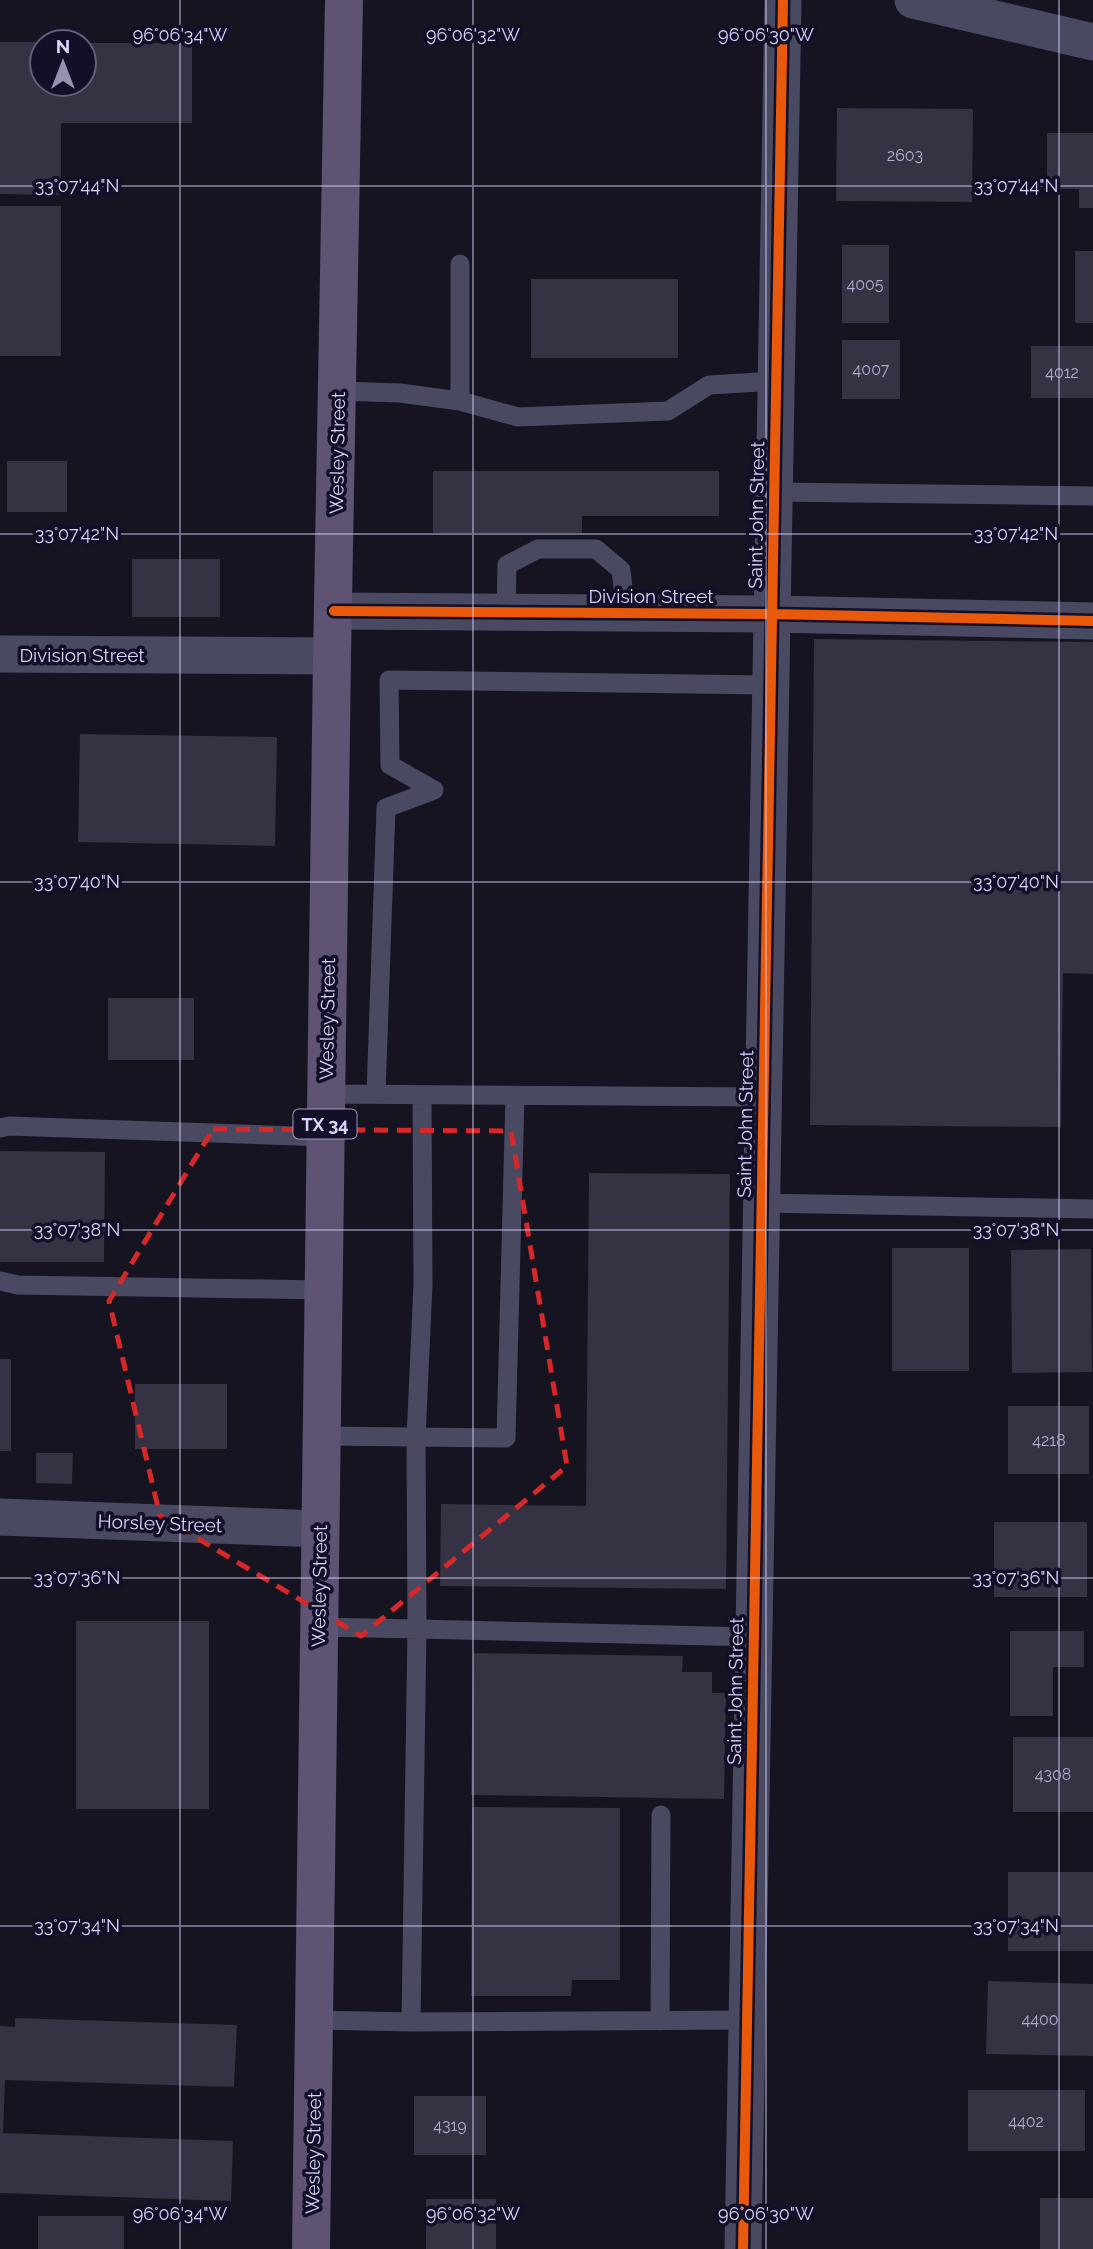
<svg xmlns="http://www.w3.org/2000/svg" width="1093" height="2249" viewBox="0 0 1093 2249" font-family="Raleway,sans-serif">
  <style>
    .building { fill: #343243 }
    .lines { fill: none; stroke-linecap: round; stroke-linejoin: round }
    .lane { stroke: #4a4962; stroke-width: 19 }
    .street { stroke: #4a4962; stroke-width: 37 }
    .primary { stroke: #5e5373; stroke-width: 38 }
    .cycleway-casing { stroke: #130f26; stroke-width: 15 }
    .cycleway { stroke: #e8590c; stroke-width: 10 }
    .marked { fill: none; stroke: #d62828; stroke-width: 5; stroke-dasharray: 14 9; stroke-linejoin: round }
    .ticks { fill: none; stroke: #d9d4ff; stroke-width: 2; stroke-opacity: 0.45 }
    .labels { text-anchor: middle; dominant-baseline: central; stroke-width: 7; stroke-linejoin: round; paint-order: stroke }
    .number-label { font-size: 16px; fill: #b0acd0 }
    .shield { fill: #130f26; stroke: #9e99be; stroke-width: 2 }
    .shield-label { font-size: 18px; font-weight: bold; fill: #d9d4ff }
    .street-label { font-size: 19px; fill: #d9d4ff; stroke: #130f26 }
    .ticks-label { font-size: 18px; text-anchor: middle; fill: #d9d4ff; stroke: #130f26; stroke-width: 7; stroke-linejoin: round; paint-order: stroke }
  </style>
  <rect width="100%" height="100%" fill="#161421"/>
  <path class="building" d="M0 42H42V84H84V43H192V123H61V195L0 194Z
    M837 108 973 109 972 202 836 201Z
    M1047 133H1093V208H1079V189H1047Z
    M0 206H61V356H0Z
    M842 245H889V323H842Z
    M1075 251H1093V323H1075Z
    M531 279H678V358H531Z
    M842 340H900V399H842Z
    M1031 346H1093V398H1031Z
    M7 461H67V512H7Z
    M433 471H719V516H582V533H433Z
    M132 559H220V617H132Z
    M814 639 1093 642V974L1063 973 1061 1127 810 1125Z
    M80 734 277 737 275 846 78 842Z
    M108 998H194V1060H108Z
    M0 1151 105 1152 104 1262H0Z
    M589 1173 730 1174 726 1589 440 1586 441 1504 586 1506Z
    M892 1248H969V1371H892Z
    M1091 1249 1092 1372 1012 1373 1011 1250Z
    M0 1359H11V1451H0Z
    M135 1384H227V1449H135Z
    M1008 1406H1089V1474H1008Z
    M36 1453H73L72 1484 36 1483Z
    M994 1522H1087V1597H994Z
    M76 1621H209V1809H76Z
    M1010 1631H1084V1667H1053V1716H1010Z
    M473 1653 683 1656 682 1672H712V1693H726L724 1799 471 1795Z
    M1013 1737H1093V1812H1013Z
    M472 1807 620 1808V1980H572L571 1996H471Z
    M1008 1872H1093V1951H1008Z
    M988 1981 1093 1984V2056L986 2054Z
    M15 2018 237 2025 234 2087 5 2080 3 2133 233 2141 231 2201 0 2193V2026L15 2027Z
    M968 2090H1085V2151H968Z
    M414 2096H486V2155H414Z
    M1040 2198H1093V2249H1040Z
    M426 2199H496V2249H426Z
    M38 2216H124V2249H38Z"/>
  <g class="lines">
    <path class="lane" d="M338 391 400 393 460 401 518 417 668 411 709 385 776 381
      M460 401V264
      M774 492 1093 496
      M506 613 507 565 538 549H596L621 570 626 613
      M326 1094 763 1097
      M376 1094 386 808 434 790 390 765 389 680 771 685
      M422 1095 423 1285 416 1438 417 1629 754 1637
      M0 1128 9 1126 325 1137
      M762 1203 1093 1209
      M0 1281 18 1285 323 1290
      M321 1436 506 1438 515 1096
      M314 2020 411 2022 417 1629 319 1627
      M660 2021 661 1815
      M411 2022 747 2020"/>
    <path class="street" d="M913 0 1093 42
      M334 611 772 614 1093 621
      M0 654 332 656
      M0 1517 320 1529
      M743 2249 783 0"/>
    <path class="primary" d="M311 2249 332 656 344 0"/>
    <g class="cycleway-casing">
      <path id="cycleway" d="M334 611 772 614 1093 621
        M743 2249 783 0"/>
    </g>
    <use href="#cycleway" class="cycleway"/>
  </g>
  <path class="marked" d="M213 1129 511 1131 567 1466 361 1636 160 1516 109 1301Z"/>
  <path class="ticks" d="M180 0V2249M473 0V2249M766 0V2249M1059 0V2249M0 186H1093M0 534H1093M0 882H1093M0 1230H1093M0 1578H1093M0 1926H1093"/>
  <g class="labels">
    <g class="number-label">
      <text x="905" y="155">2603</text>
      <text x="865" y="284">4005</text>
      <text x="871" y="369">4007</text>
      <text x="1062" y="372">4012</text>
      <text x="1049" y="1440">4218</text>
      <text x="1053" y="1774">4308</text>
      <text x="1040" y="2019">4400</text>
      <text x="1026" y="2121">4402</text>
      <text x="450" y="2125">4319</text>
    </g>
    <rect class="shield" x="293.5" y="1109.5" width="63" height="29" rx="5"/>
    <g class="shield-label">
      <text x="325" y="1124">TX 34</text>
    </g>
    <g class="street-label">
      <text transform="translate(337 453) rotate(-89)">Wesley Street</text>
      <text transform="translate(756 515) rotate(-89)">Saint John Street</text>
      <text x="651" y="596">Division Street</text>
      <text x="82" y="655">Division Street</text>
      <text transform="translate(327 1019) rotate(-89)">Wesley Street</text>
      <text transform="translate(745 1124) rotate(-89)">Saint John Street</text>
      <text transform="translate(160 1523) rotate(2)">Horsley Street</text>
      <text transform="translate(319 1586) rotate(-89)">Wesley Street</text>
      <text transform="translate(735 1691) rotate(-89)">Saint John Street</text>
      <text transform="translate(313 2153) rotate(-89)">Wesley Street</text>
    </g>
  </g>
  <g class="ticks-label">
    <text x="180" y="41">96°06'34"W</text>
    <text x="473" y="41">96°06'32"W</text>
    <text x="766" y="41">96°06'30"W</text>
    <text x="77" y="192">33°07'44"N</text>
    <text x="1016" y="192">33°07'44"N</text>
    <text x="77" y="540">33°07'42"N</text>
    <text x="1016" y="540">33°07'42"N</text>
    <text x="77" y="888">33°07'40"N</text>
    <text x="1016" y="888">33°07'40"N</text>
    <text x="77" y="1236">33°07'38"N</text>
    <text x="1016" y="1236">33°07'38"N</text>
    <text x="77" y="1584">33°07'36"N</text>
    <text x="1016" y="1584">33°07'36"N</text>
    <text x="77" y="1932">33°07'34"N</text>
    <text x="1016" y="1932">33°07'34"N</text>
    <text x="180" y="2220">96°06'34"W</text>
    <text x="473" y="2220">96°06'32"W</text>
    <text x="766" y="2220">96°06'30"W</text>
  </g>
  <g transform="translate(63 63)"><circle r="33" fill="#130f26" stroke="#625e7d" stroke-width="2"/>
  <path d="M0-5L12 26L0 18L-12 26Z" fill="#9591b1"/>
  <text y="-10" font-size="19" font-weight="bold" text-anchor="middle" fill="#d9d4ff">N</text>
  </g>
</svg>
